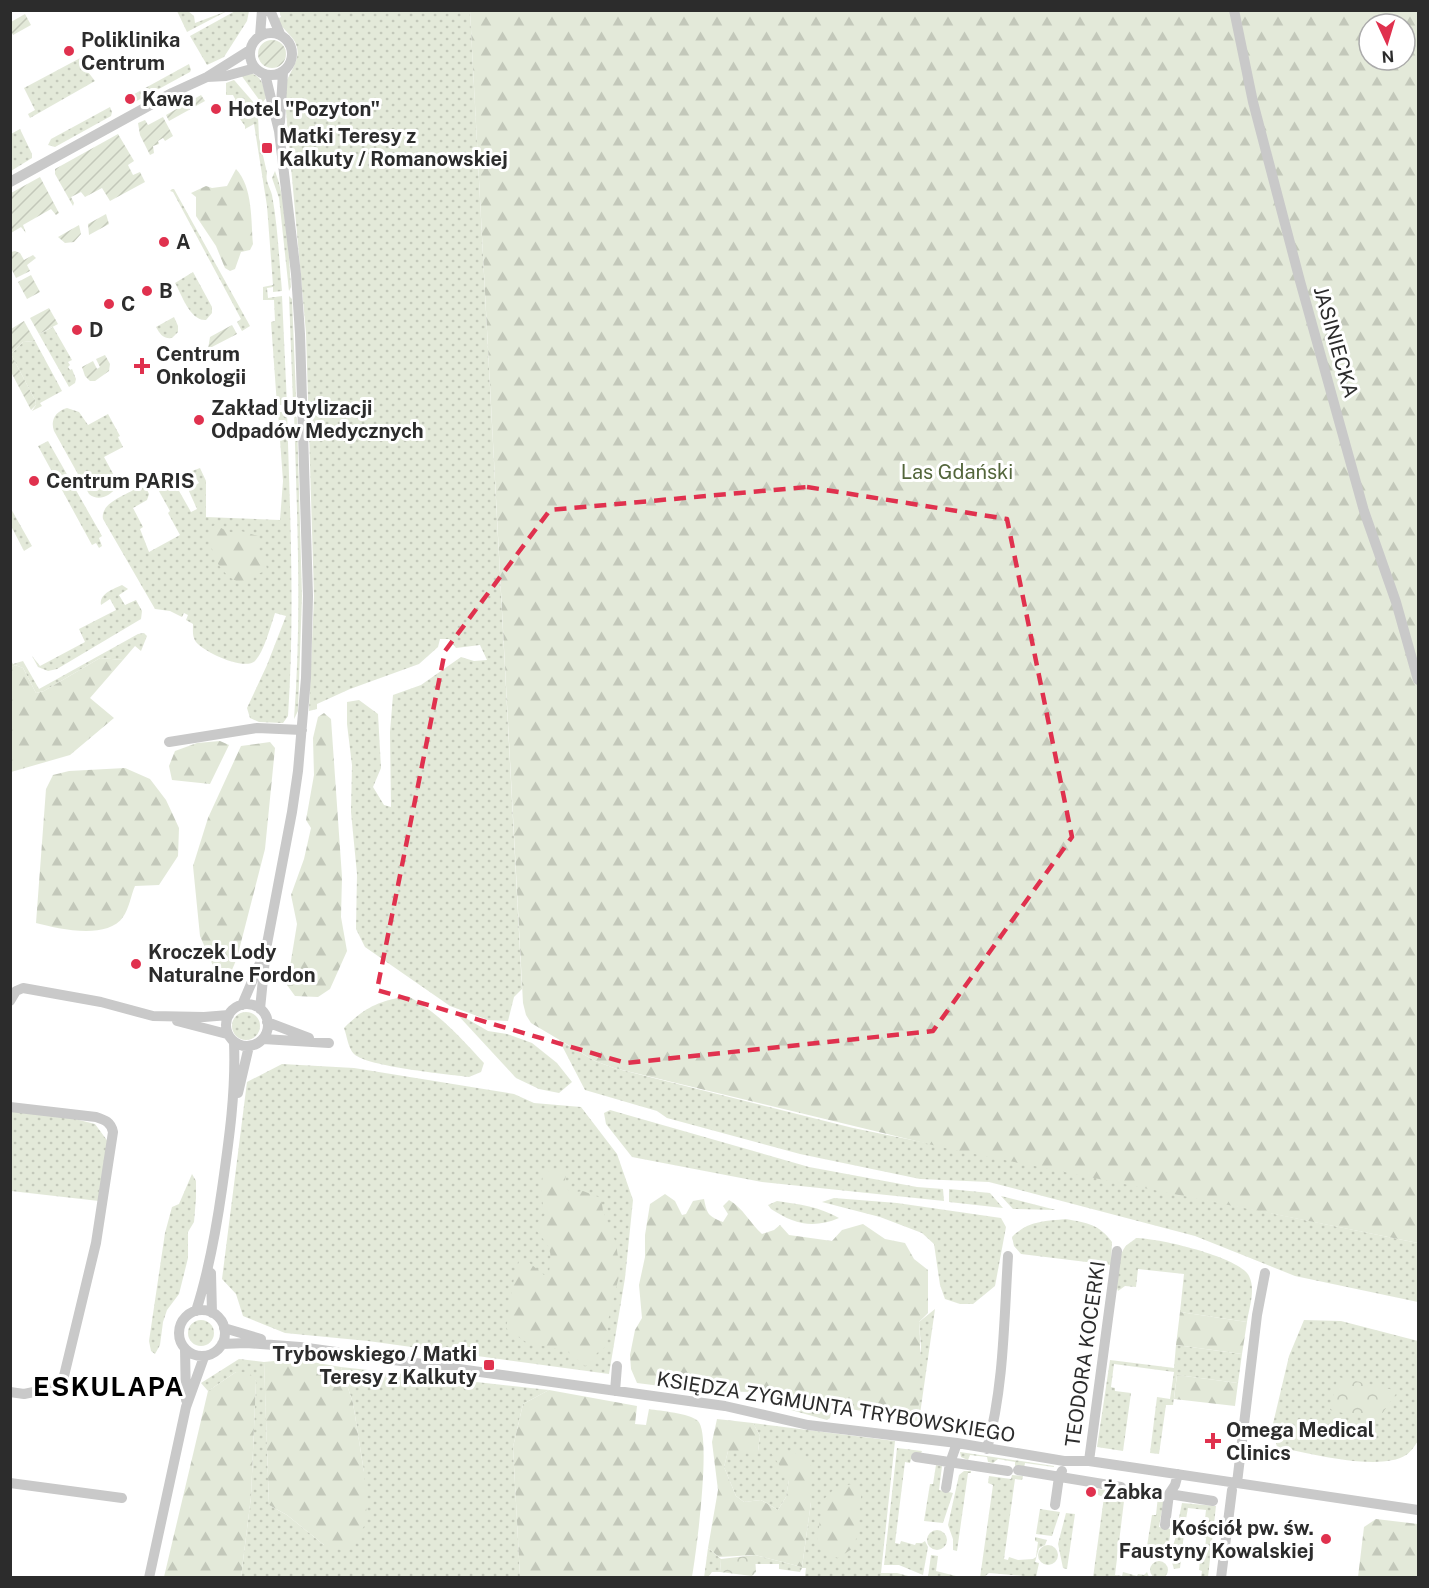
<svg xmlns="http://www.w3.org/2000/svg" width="1429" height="1588" viewBox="0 0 1429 1588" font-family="'Public Sans',sans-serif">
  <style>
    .grass { fill: url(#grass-dots) }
    .forest { fill: url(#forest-firs); fill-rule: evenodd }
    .park { fill: url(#park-crowns) }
    .garden { fill: url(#garden-furrows) }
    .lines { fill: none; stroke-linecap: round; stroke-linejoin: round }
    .minor { stroke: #c9c9c9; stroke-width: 10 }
    .marked { fill: none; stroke: #e0314e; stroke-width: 4.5; stroke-dasharray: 12 8; stroke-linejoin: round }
    .poi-dot { fill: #e0314e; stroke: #fff; stroke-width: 2 }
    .labels { text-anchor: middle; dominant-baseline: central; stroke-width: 6; stroke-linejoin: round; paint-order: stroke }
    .poi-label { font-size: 20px; font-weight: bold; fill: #2c2c2c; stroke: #fff; text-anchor: start }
    .street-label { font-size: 20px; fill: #2c2c2c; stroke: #fff }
    .park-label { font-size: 20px; fill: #53663b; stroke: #fff }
    .district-label { font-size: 26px; font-weight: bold; letter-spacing: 1.5px; fill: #000; stroke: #fff }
  </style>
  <defs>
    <pattern id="grass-dots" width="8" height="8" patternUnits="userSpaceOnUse" patternTransform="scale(1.5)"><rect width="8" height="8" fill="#e3e9d9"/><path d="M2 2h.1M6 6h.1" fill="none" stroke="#c3c8ba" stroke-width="1.8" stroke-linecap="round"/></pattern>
    <pattern id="forest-firs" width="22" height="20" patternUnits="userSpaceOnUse" patternTransform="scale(1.5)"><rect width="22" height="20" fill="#e3e9d9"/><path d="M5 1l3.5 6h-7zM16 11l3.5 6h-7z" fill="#c3c8ba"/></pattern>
    <pattern id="park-crowns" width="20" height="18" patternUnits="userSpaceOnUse" patternTransform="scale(1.5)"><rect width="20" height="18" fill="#e3e9d9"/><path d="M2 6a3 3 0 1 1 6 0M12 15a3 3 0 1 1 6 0" fill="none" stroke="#c3c8ba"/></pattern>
    <pattern id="garden-furrows" width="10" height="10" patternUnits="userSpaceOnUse" patternTransform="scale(1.5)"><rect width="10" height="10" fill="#e3e9d9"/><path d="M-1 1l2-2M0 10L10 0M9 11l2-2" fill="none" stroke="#c3c8ba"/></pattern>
  </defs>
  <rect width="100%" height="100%" fill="#fff"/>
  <path class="grass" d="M237 10 249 11 247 21 224 57 207 65 190 36Z
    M279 10 470 11 522 989 514 997 508 1021 488 1020 450 1006 365 947 356 929 357 874 351 812 352 765 347 724V702L359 700 378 714 381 768 373 787 384 805 391 807 390 732 393 695 421 685 461 657 474 661 487 660 480 645 456 648 449 639H440L438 647 419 664 350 689 317 704V709L309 711 314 596 306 333 284 89C287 73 304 60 295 42 290 33 281 28 277 19L281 17Z
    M177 11H188L194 16 195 23 227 11 187 32Z
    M84 56 88 72 95 81 30 118 28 114 35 110 24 88Z
    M189 64 191 70 190 72 133 103 127 98Z
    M253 74C263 78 264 88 266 98L263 102 260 101 241 75Z
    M234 80 255 104 242 111 236 101 234 102 233 100 235 99 233 95H226V83Z
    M110 107 112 112 111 116 55 147 48 145 51 139Z
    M255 111V115L258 116 259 138 267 173C265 181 270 187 272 195 278 227 279 260 282 291L273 292V287L267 288 268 298 282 296 287 405H277L271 322 275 321 274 300H263V287L273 285 267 206 254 124 245 129V126L240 119Z
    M20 129 32 154V158L11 171V134Z
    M275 171C288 205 288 251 291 287L289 291 279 198 272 178Z
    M172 189H174L250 326 242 331 237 322 241 319 173 192 170 191Z
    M193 272 212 307V313L206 320C190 321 182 295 175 283Z
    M289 296 292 299 296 396 293 403Z
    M174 317 178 326V332L172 338C163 339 160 334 156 327Z
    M53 327 72 360 68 362 70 365 68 367 70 370 72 369 76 379 75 383 69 387 39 334Z
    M35 341 62 391 40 403 42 406 32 411 36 405 35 400 11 354 23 342Z
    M67 408 79 412 88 425 108 414 120 436 118 437 123 447 104 457 117 481V487C110 496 98 502 89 494L54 431C50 420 56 411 67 408Z
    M278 412H287C290 513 295 614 288 716L283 723 259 722 250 718 247 708 267 665 286 616 275 613C271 625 264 652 255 661 244 671 204 652 196 642 192 636 193 631 193 624L186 620 188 615 184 613 182 617 170 611 155 609 103 519C100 503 126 495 137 488 143 487 147 488 149 494L147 500 133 508 143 527 140 529 149 552 180 535 168 513 170 511 155 484 156 477 165 473 170 475 191 512 197 509 188 489 199 483 193 473 183 480 182 477 184 474 200 468 206 481V517L280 520 283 481Z
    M294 412 297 419 302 596 298 711 294 719C302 617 297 515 294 412Z
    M48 441 102 536 99 538 102 546 99 548 96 543 92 545 38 446Z
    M10 507 32 546 24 551 11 526Z
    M122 585 128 589 119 595 125 605 136 600 142 611 141 619 57 669 48 671 38 667 32 656 40 666 85 642 79 629 116 610 110 599 101 605C99 594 113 589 122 585Z
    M144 633 147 636 141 651 135 646 123 660 100 658 44 691 36 693 23 668 15 665 11 668 10 659 13 664 23 661 39 689 138 634Z
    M408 996C441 1015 459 1036 484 1063L481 1072 469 1077C447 1074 368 1067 354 1054 348 1048 347 1036 344 1028 365 1007 379 1001 408 996Z
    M455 1012 488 1031 507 1034 532 1043 557 1063 572 1082 559 1093 539 1089 516 1078Z
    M232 1026a14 14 0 1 1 28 0a14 14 0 1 1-28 0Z
    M559 1040 595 1061 614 1068 853 1128 1418 1243V1302L1295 1276 1195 1236 989 1182 920 1179 800 1154 667 1118 657 1111 585 1090Z
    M282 1064 354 1068 514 1094 534 1103 581 1107 617 1154 633 1200 625 1278 609 1374 368 1341 285 1333 243 1316 236 1294 222 1279 247 1082Z
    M10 1110 63 1116 95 1124 109 1143 99 1201 11 1191Z
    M610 1110 809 1167 917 1187 943 1189 944 1201 762 1182 632 1157 606 1124 604 1113Z
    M192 1174 196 1181V1198L194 1222 188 1232V1258L179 1294 167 1310 163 1322 160 1345 155 1354 151 1351 149 1341 165 1233 172 1207 179 1204Z
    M949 1189 990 1193 1003 1208 949 1202Z
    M1001 1196 1056 1210 1013 1209Z
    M834 1198 897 1203 1001 1218 1006 1227 995 1286 973 1304H960L945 1299 940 1285 934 1244 922 1233 880 1217 822 1202Z
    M777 1201C799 1204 820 1207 839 1218 813 1229 794 1224 771 1209L768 1205Z
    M1066 1219C1087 1223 1099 1224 1112 1242L1111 1265 1021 1254 1014 1246 1012 1237C1027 1221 1045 1221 1066 1219Z
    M1136 1238C1158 1238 1240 1257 1249 1276 1256 1290 1249 1307 1247 1322L1180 1312 1184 1274 1138 1269 1136 1287 1125 1286 1118 1291C1113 1280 1118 1257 1125 1247 1127 1244 1133 1241 1136 1238Z
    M935 1309 919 1421 918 1374 921 1347 919 1322Z
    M188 1333a13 13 0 1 1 26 0a13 13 0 1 1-26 0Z
    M1304 1320 1341 1321 1418 1341V1441C1415 1445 1411 1452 1406 1455 1380 1472 1307 1453 1277 1447L1272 1428 1289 1356Z
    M1176 1345 1242 1354 1238 1383 1177 1375 1173 1405H1166L1159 1454 1150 1453 1157 1397 1170 1399 1174 1372 1114 1364 1111 1387 1115 1388V1391L1131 1393 1123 1451 1097 1447 1110 1360 1174 1368Z
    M239 1359 264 1362 269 1505 287 1515 324 1545 364 1472 353 1403 341 1367 549 1390 523 1404 513 1447 520 1577H241L251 1497 256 1381 236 1372 208 1391 201 1383Z
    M773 1405 831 1413 830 1418 827 1420Z
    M753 1423 895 1441 881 1573H897L912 1577H805L806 1568H802L800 1572 779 1569V1564H755V1555L802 1567 811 1502V1461L789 1480 786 1497 778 1510 761 1500 744 1502 736 1496 724 1467 728 1451H758L760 1436Z
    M897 1448 922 1451 918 1460 911 1459 910 1463 905 1462 895 1543 900 1544 901 1541 915 1545 916 1543H922L925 1541 928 1547 923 1575 899 1565H884Z
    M960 1452 1054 1466V1467L1025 1463 1024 1469 1015 1468V1462L998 1459 993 1463 988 1462 987 1457 970 1455 968 1460 961 1457Z
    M936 1465 942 1466 939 1490 953 1493 943 1523 924 1521 930 1484H933Z
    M964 1471H971V1473H968L957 1551 953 1550V1539L948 1525 959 1475Z
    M1012 1475 1023 1476 1022 1480 1015 1479 1004 1559 1008 1560 1009 1557 1018 1560 1033 1559 1036 1557 1038 1542 1035 1541V1537L1047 1540 1045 1545 1039 1548 1035 1562 1039 1563 1036 1577 989 1573 984 1577 980 1578 993 1485 988 1483 989 1476 1011 1479Z
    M1138 1488C1148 1489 1159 1488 1164 1499L1159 1527 1171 1529 1169 1542 1166 1550 1147 1546 1152 1515H1156L1158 1496C1155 1494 1152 1492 1149 1491 1143 1489 1133 1494 1125 1493L1115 1575 1122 1576 1123 1572 1137 1576 1138 1574 1144 1575 1147 1572 1149 1577 1093 1578 1104 1497 1098 1495V1489L1122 1493V1491Z
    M1182 1503 1216 1506 1208 1577H1201L1202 1571 1199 1570 1201 1550H1205L1206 1538 1203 1537 1206 1510 1188 1508 1186 1519 1179 1518Z
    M1040 1509 1060 1512 1052 1536 1036 1534Z
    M1066 1513 1075 1514 1067 1569 1063 1568 1058 1544Z
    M927 1540a10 10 0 1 1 20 0a10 10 0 1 1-20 0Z
    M1184 1534 1180 1568 1174 1569 1170 1556 1176 1536Z
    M1038 1555a10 10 0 1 1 20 0a10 10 0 1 1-20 0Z
    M708 1548 721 1559 720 1572H712L708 1577 704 1578Z
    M931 1555 938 1556 936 1571 960 1577H928Z
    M1150 1570a9 9 0 1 1 18 0a9 9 0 1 1-18 0Z"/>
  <path class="forest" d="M470 11H1418V1243L945 1148 614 1068 595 1061 531 1023 526 1015 523 1003ZM1369 24H1405V60H1369Z
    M236 169C253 187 251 221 253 244L250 250 241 252 235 269 230 271 225 268 216 246 196 216V197L191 193 206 186 212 188 227 186Z
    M216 525C225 530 231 535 241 531L258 536V548L264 556 267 569 263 572 254 575 251 580 246 584C220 580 208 550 210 527Z
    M100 658 123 660 90 698 114 718 70 755 11 772V668L15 665 23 668 36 693 44 691Z
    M324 713 331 719 342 877 341 917 347 951 330 989 318 997 295 996 287 985 297 924 291 895 304 859 311 828 306 820 314 775 313 738 318 717Z
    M220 741 229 745 210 784 172 780 169 766 175 751 197 743Z
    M270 742 275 748 265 849 237 958 229 977 217 975 200 936 193 866 208 818 241 746Z
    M125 768 150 779 166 800 179 828 178 856 159 885 135 886C131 895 129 909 123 917 107 940 59 929 36 923L46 789 53 775 69 771Z
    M561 1167 566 1174 564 1185 571 1193 583 1191 601 1198 603 1211 616 1243 620 1272 608 1321 607 1346 597 1353 592 1363 585 1366 567 1351 526 1342 506 1329 515 1272 520 1259 526 1260 544 1275 549 1273C550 1263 553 1252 546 1243 542 1237 538 1234 534 1226L545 1215 541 1194 543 1173Z
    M665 1194 675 1201 682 1215 686 1214 693 1201 704 1199C707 1214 708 1216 723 1222L728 1214 723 1206 729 1200C743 1208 750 1223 762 1234L774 1230 780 1225 789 1235 832 1241 842 1230 863 1224 885 1239 905 1243 914 1259 928 1270V1313L919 1322C922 1355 918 1388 919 1421L754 1392 700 1391 637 1383 631 1369 630 1355 635 1330 642 1318 639 1285 645 1257V1235L650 1204Z
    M1180 1312 1247 1322 1242 1354 1176 1345Z
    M295 1359 341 1367 353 1403 364 1472 367 1521 352 1547 342 1550 324 1545 287 1515 269 1505 264 1362Z
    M236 1372 249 1373 256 1381 251 1497 241 1577H164L208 1391Z
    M1177 1375 1238 1383 1235 1406 1174 1399Z
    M549 1390 637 1406 635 1424 646 1425 649 1409C661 1411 689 1413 698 1421 712 1435 696 1555 692 1577H520L513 1447 523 1404Z
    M717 1419 753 1423 760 1436 758 1451H728L724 1467 736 1496 744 1502 761 1500 778 1510 786 1497 789 1480 770 1451H791L811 1461V1502L802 1567 755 1555 719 1557 708 1548 718 1490 712 1442Z
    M852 1484 862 1489 855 1547 838 1558 825 1553 817 1541 823 1500 835 1488Z
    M1376 1519 1418 1524V1577H1358L1364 1527Z"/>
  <path class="park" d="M1338 1377 1398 1391 1377 1421 1330 1410Z
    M755 1555 756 1572 752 1576 720 1572 721 1559Z"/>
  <path class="garden" d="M25 14 31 25 13 35 11 31V22Z
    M258 54a14 14 0 1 1 28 0a14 14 0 1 1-28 0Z
    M201 95 205 101 169 121 166 115Z
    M163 117 173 136 165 141 163 138 158 141 159 144 153 146 154 153 150 155 140 135 138 123 145 120 148 125Z
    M118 134 134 161 128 165 133 175 140 172 145 182 110 201 102 188 85 197 81 192 71 197 74 203 73 206 55 174V169Z
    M40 177 59 213 56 215 51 209 23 225 26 233 21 227 11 233V193Z
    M106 214 109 224 89 235 88 224Z
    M79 225 81 234 74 242 65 243 58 237Z
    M15 251 20 253 24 260 33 255 36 258 27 265 30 271 16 278 11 268V252Z
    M31 275 40 292 27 299 18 282Z
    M49 308 58 324 39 334 30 318Z
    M24 321 35 341 23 342 11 354 35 400 36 405 31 410 11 372V329Z
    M232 325 237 334 208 349 210 337Z
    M105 355 110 364 109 371 95 381H90L85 376 82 367 93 361 97 369 100 367 96 359Z"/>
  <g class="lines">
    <path class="minor" d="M270 10 280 34
      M1234 10 1253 102 1300 281 1364 511 1396 602 1418 680
      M250 54a21 21 0 1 1 42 0a21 21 0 1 1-42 0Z
      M260 36 262 10
      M207 77 226 76 255 68
      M280 122 283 72
      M10 182 172 93 207 77 250 50
      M169 742 257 728 302 730
      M10 1001 16 991 23 988 101 1002 153 1016 204 1017 229 1015
      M226 1025a21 21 0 1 1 42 0a21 21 0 1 1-42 0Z
      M242 1005 260 963
      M260 1009 266 949 292 812 298 771 306 678 308 596 300 334 296 274 279 131 265 74
      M177 1021 227 1034
      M267 1022 309 1038
      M263 1039 329 1043
      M238 1093 249 1046
      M10 1107 96 1117C105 1120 111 1122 113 1132L96 1243 64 1376 58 1387 24 1394 10 1392
      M211 1273 212 1313
      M179 1333a23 23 0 1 1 46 0a23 23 0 1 1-46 0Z
      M196 1311C209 1271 216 1231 222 1189 229 1140 236 1092 234 1042
      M224 1328 261 1339
      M222 1344 246 1343 300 1347 725 1406 808 1425 957 1443 1064 1461H1089L1418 1510
      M185 1349 186 1400
      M615 1391 617 1366
      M987 1449C1004 1387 1004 1320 1008 1256
      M916 1457 1008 1471
      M1089 1461 1117 1251
      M1018 1470 1121 1487
      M10 1483 122 1498
      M1237 1483 1257 1315 1265 1273
      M946 1488 950 1463 957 1443
      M1169 1494 1213 1501
      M1055 1505 1059 1477 1062 1471
      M1165 1525 1169 1494 1175 1485 1178 1474
      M149 1578 186 1407 204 1357
      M1221 1578 1232 1490"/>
  </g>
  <path class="marked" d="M807 487 1007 519 1072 837 933 1031 626 1063 377 990 445 651 550 510Z"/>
  <g class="poi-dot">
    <circle cx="69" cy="51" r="6"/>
    <circle cx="130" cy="99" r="6"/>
    <circle cx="216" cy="109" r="6"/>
    <rect x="261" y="142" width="12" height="12" rx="3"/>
    <circle cx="164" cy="242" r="6"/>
    <circle cx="147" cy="291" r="6"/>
    <circle cx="109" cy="304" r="6"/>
    <circle cx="77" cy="330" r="6"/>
    <path d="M139 357h6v6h6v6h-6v6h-6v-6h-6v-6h6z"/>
    <circle cx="199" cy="420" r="6"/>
    <circle cx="34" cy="481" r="6"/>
    <circle cx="136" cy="964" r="6"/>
    <rect x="483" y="1359" width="12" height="12" rx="3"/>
    <path d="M1210 1432h6v6h6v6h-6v6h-6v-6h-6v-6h6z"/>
    <circle cx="1091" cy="1492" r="6"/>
    <circle cx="1326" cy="1539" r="6"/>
  </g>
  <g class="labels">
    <g class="poi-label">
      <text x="81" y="40">Poliklinika<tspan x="81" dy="23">Centrum</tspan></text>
      <text x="142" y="99">Kawa</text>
      <text x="228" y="109">Hotel "Pozyton"</text>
      <text x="279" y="136">Matki Teresy z<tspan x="279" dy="23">Kalkuty / Romanowskiej</tspan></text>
      <text x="176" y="242">A</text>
      <text x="159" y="291">B</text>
      <text x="121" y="304">C</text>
      <text x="89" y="330">D</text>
      <text x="156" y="354">Centrum<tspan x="156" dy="23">Onkologii</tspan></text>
      <text x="211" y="408">Zakład Utylizacji<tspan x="211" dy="23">Odpadów Medycznych</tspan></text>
      <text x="46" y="481">Centrum PARIS</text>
      <text x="148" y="952">Kroczek Lody<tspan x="148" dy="23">Naturalne Fordon</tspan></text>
      <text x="477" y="1354" text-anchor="end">Trybowskiego / Matki<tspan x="477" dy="23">Teresy z Kalkuty</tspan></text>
      <text x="1226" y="1430">Omega Medical<tspan x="1226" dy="23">Clinics</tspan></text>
      <text x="1103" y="1492">Żabka</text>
      <text x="1314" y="1528" text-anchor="end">Kościół pw. św.<tspan x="1314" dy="23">Faustyny Kowalskiej</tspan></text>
    </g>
    <g class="street-label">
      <text transform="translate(1336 342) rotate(74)">JASINIECKA</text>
      <text transform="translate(1085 1354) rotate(-82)">TEODORA KOCERKI</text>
      <text transform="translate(836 1407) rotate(9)">KSIĘDZA ZYGMUNTA TRYBOWSKIEGO</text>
    </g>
    <g class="park-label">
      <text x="957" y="472">Las Gdański</text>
    </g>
    <g class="district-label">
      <text x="109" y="1386">ESKULAPA</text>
    </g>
  </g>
  <rect width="1429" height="1588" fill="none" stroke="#2c2c2c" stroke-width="24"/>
  <g transform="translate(1387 42) rotate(176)"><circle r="28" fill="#ffffff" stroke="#ababab" stroke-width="1.5"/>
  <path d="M0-4.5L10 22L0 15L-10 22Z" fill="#e0314e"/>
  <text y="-9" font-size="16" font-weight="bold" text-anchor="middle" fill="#2c2c2c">N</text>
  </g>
</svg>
